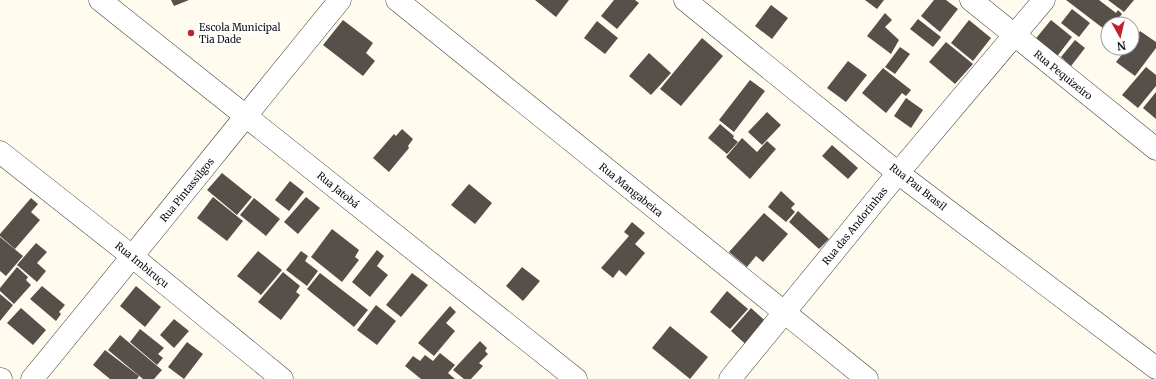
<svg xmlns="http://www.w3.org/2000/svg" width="1156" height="379" viewBox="0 0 1156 379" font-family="Merriweather,serif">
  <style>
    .building { fill: #574f4a }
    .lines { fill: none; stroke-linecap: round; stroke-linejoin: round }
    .minor-casing { stroke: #414141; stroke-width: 23 }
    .minor { stroke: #fff; stroke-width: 22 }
    .poi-dot { fill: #c1232d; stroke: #fff; stroke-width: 1.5 }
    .labels { text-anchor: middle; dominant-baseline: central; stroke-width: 4; stroke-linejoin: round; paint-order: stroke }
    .poi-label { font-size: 10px; fill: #0e0e0e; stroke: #fff; text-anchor: start }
    .street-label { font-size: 10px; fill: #0e0e0e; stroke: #fff }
  </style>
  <rect width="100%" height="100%" fill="#fffcef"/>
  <path class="building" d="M171 0H189L174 6Z
    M535 0H569L556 17Z
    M614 0H635L639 3 617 29 601 16Z
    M865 0H884L877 9Z
    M934 0H946L958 9 940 32 921 16Z
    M1066 0H1099L1116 13 1118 10 1122 14 1114 24H1108V32Z
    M1108 0H1134L1124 12Z
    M771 5 788 18 772 39 755 26Z
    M1072 9 1090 23 1079 37 1061 23Z
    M885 13 892 20 885 27 899 40 891 54 867 36Z
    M918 19 941 37 933 47 910 29Z
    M343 20 373 43 366 53 375 61 363 76 323 45Z
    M969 20 991 38 973 61 951 43Z
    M1051 20 1072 37 1055 59 1033 42Z
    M597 21 618 38 605 54 584 38Z
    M1140 31 1156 42V48L1135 76 1116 62 1127 48H1132V42Z
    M702 38 723 56 681 106 660 89Z
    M1075 40 1085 48 1071 66 1061 57Z
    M946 42 973 64 955 84 929 62Z
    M900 47 910 54 895 74 885 67Z
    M649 53 671 73 651 95 629 76Z
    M848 61 867 75 846 102 827 88Z
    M1146 67 1156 75V86L1138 108 1122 95Z
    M883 68 911 90 906 96 902 93 886 113 862 93Z
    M750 80 765 91 734 132 719 120Z
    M1156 92V119L1143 108Z
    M906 98 923 110 911 128 894 116Z
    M767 112 781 125 762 145 748 132Z
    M720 124 734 136 733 138 738 142 727 154 708 138Z
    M402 129 413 139 408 146 409 148 389 172 373 158 394 134 396 136Z
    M742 138 757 152 767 141 776 149 750 179 726 157Z
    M832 145 858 168 848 179 822 156Z
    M222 173 252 197 237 215 207 190Z
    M290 181 304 192 289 211 275 200Z
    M469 184 492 203 475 224 451 205Z
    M781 191 795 204 791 208 795 212 786 222 768 207Z
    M213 197 243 221 227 241 197 218Z
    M306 197 320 208 298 234 284 222Z
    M31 198 38 204 31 212 40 220 15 249 0 236V234Z
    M254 198 280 219 266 236 240 215Z
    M798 211 829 239 819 249 789 222Z
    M764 213 788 234 763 262 756 256 747 267 729 252Z
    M632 222 645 233 635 244 645 253 626 276 619 270 613 278 601 268 629 236 624 232Z
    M332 229 359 250 355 257 359 260 342 282 311 257Z
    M0 237 23 256 6 276 0 271Z
    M36 243 47 252 37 263 46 271 37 282 17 265Z
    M377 250 384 256 377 266 388 275 370 297 352 282Z
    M258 251 282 270 261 295 237 276Z
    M301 251 308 256 305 261 318 271 307 286 286 270Z
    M17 267 28 277 26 280 31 285 14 304 0 291V288Z
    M522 267 540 281 523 301 506 286Z
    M283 272 300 286 296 292 300 295 281 320 258 302Z
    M320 273 368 310 354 327 307 289Z
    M412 273 428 285 401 317 386 305Z
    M42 286 65 305 59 312 61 314 56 321 30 299Z
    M136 286 161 307 145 327 120 306Z
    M727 291 748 309 730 329 710 312Z
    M0 294 13 305 0 321Z
    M376 305 396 321 377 345 357 330Z
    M450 306 456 312 446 323 455 331 434 356 418 343Z
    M21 308 46 330 33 345 7 323Z
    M751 308 771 326 751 349 731 331Z
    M174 319 189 331 174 348 160 335Z
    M670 326 708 357 690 379 652 348Z
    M140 329 164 348 158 354 163 358 157 365 130 342Z
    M120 335 162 370 154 379H143L108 350Z
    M480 341 487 348 485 351 488 354 479 363 483 366 471 379H464L453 370Z
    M187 342 203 354 184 379 168 367Z
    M105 350 139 376 137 379H110L93 365Z
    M440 353 455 365 448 373 455 379H421L405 366 413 356 420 361 425 355 433 361Z"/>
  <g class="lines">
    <g class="minor-casing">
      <path id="minor" d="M100 0 576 379
        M397 0 867 379
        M685 0 898 173 1156 368
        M971 0 1156 149
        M0 152 133 257 282 379
        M0 379H1
        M32 379C136 253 237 126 340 0
        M730 379 898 173 1044 0"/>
    </g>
    <use href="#minor" class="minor"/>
  </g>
  <circle class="poi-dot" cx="191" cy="33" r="4"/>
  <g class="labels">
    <g class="poi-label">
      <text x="199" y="27">Escola Municipal<tspan x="199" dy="12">Tia Dade</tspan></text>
    </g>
    <g class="street-label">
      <text transform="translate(1063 75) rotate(39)">Rua Pequizeiro</text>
      <text transform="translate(918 187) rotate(38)">Rua Pau Brasil</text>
      <text transform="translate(187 190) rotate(-51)">Rua Pintassilgos</text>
      <text transform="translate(338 190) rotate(39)">Rua Jatobá</text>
      <text transform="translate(631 190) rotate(39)">Rua Mangabeira</text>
      <text transform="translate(855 226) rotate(-51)">Rua das Andorinhas</text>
      <text transform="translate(142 265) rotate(39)">Rua Imbiruçu</text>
    </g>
  </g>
  <g transform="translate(1120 36) rotate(172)"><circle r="19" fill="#ffffff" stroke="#9f9f9f"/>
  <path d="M0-3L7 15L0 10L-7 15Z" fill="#c1232d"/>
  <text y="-6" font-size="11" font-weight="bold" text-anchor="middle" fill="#0e0e0e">N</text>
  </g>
</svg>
